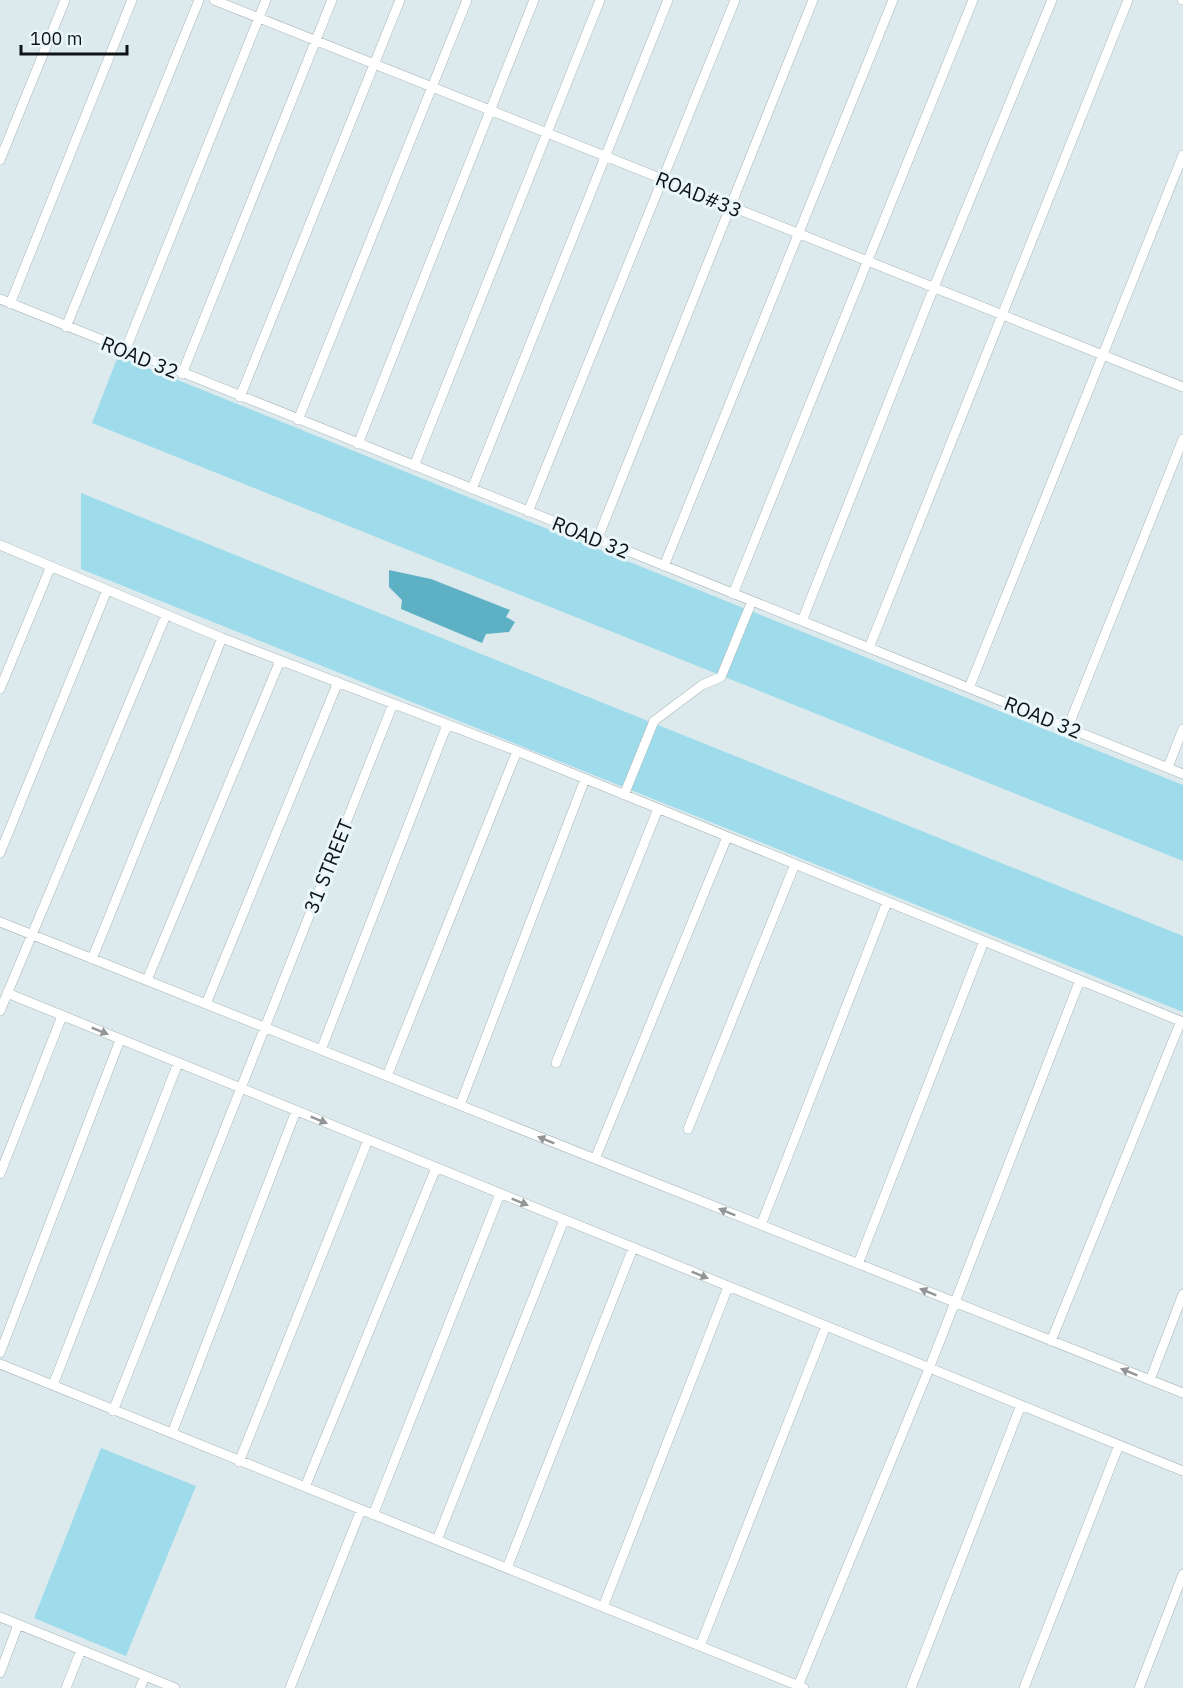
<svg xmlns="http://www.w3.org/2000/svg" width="1183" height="1688" viewBox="0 0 1183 1688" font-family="'IBM Plex Sans',sans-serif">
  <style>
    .green { fill: #9fdceb }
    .water { fill: #5eb1c4 }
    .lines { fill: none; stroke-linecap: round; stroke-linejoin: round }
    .minor-casing { stroke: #a8b5b8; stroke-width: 10 }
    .minor { stroke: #fff; stroke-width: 9 }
    .oneway { fill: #939596 }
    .labels { text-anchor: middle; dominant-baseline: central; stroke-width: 6; stroke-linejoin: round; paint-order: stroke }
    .street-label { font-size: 20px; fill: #0f1315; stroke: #eaf7fa }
  </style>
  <rect width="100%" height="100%" fill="#dceaed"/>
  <path class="green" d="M118 356 1183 785V861L92 423Z
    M81 493 1183 936V1012L81 569Z
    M101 1448 196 1486 126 1656 34 1618Z"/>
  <path class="water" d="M389 570 431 579 510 610 506 617 515 622 509 632 486 634 482 643 401 609 402 600 389 587Z"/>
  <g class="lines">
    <g class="minor-casing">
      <path id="minor" d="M214 0 1183 387
        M1182 0H1183
        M0 160 65 0
        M0 299 1183 774
        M10 304 132 0
        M66 327 199 0
        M125 351 266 0
        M182 374 332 0
        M240 397 400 0
        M298 420 467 0
        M358 444 534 0
        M414 466 600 0
        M472 489 668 0
        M528 512 735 0
        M597 540 813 0
        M0 545 222 638 517 751 1183 1022
        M664 566 893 0
        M733 594 973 0
        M802 621 934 287 1052 0
        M869 648 1128 0
        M969 688 1183 155
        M0 689 51 566
        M1068 727 1183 439
        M1168 767 1183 729
        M624 795 654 721 702 685 721 677 752 601
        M0 853 107 590
        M0 922 1183 1393
        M92 959 222 638
        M147 980 280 661
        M7 993 1183 1471
        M206 1004 338 682
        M0 1011 166 615
        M321 1050 447 725
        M556 1063 658 809
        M387 1076 517 751
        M460 1105 585 779
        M688 1129 795 864
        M595 1159 727 837
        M0 1174 62 1016
        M761 1225 887 902
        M858 1264 984 941
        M1051 1341 1181 1021
        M0 1353 120 1040
        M0 1364 804 1688
        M1150 1380 1183 1294
        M53 1385 178 1063
        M113 1411 393 704
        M172 1433 296 1111
        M239 1462 368 1140
        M305 1487 436 1168
        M373 1515 500 1194
        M437 1540 564 1220
        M507 1568 633 1248
        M603 1607 728 1287
        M0 1617 175 1688
        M700 1646 826 1326
        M0 1673 18 1625
        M798 1686 929 1369 1080 980
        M66 1688 81 1650
        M140 1688 145 1676
        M290 1688 361 1510
        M911 1688 1021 1405
        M1024 1688 1119 1445
        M1139 1688 1183 1574"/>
    </g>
    <use href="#minor" class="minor"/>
  </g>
  <defs><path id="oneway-solid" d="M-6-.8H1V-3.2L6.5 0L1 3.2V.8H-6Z" transform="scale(1.5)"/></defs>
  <g class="oneway">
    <use href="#oneway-solid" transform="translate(100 1031) rotate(22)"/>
    <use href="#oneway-solid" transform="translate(319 1120) rotate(22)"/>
    <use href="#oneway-solid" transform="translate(546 1140) rotate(-158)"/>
    <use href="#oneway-solid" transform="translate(520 1202) rotate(22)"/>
    <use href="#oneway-solid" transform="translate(727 1212) rotate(-158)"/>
    <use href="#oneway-solid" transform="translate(700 1275) rotate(22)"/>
    <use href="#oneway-solid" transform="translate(928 1292) rotate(-158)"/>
    <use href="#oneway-solid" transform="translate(1129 1372) rotate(-158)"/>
  </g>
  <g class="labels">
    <g class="street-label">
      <text transform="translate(699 194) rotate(22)">ROAD#33</text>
      <text transform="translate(140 357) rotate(22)">ROAD 32</text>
      <text transform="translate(591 537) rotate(22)">ROAD 32</text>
      <text transform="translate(1043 717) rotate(22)">ROAD 32</text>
      <text transform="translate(328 866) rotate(-68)">31 STREET</text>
    </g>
  </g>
  <path d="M21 45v9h106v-9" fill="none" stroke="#0f1315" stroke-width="3"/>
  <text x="30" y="45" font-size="18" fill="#0f1315" stroke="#eaf7fa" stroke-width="4.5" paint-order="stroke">100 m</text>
</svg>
